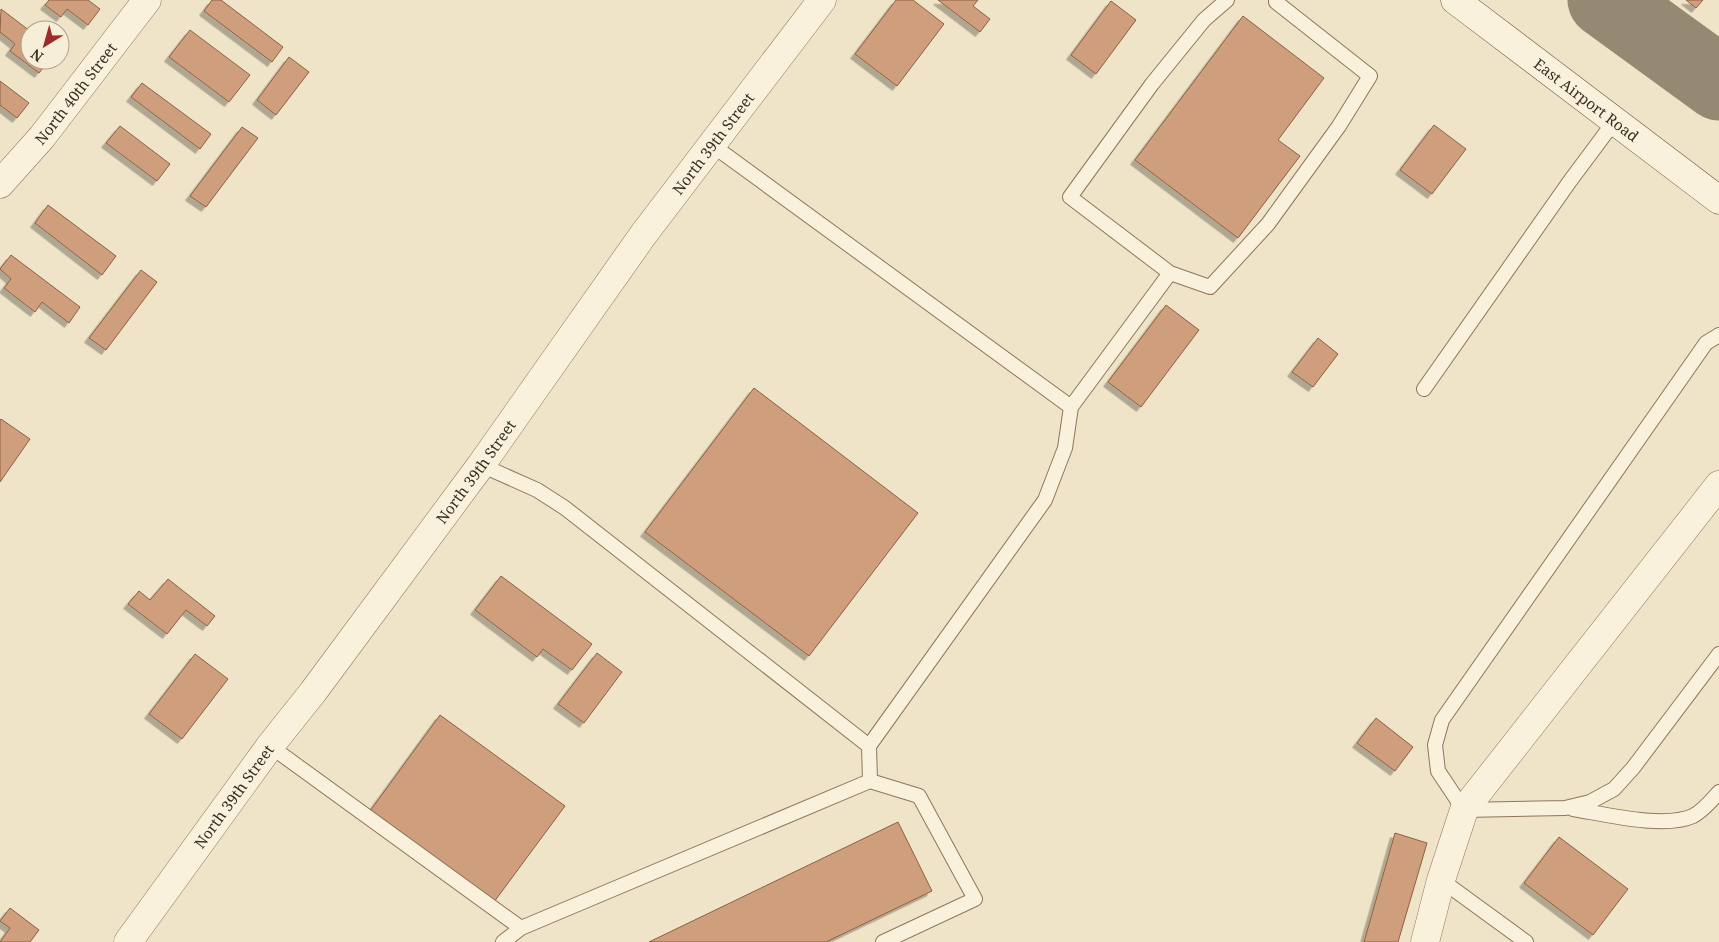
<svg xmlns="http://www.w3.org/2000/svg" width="1719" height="942" viewBox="0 0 1719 942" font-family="'Noto Serif',serif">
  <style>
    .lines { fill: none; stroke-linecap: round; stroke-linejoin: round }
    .taxiway { stroke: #968974; stroke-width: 75 }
    .building { fill: #cf9f7d; stroke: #8d5f41; filter: url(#shadow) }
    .lane-casing { stroke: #8d765c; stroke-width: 16 }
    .street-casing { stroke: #8d765c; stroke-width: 29 }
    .secondary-casing { stroke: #6f573f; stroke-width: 29 }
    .lane { stroke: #faf1dc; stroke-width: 14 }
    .street { stroke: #faf1dc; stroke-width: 28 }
    .secondary { stroke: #faf1dc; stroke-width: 28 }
    .labels { text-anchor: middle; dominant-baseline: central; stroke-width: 4; stroke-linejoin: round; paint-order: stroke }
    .street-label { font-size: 15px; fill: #3d2e20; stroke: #f7eed8 }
  </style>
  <defs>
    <filter id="shadow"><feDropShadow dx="-4.5" dy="4.5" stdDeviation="0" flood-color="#0004"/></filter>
  </defs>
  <rect width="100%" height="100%" fill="#f0e4c8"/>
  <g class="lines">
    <path class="taxiway" d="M1605 0 1719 83"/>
  </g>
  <path class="building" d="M49 0H88L100 9 88 25 67 9 61 17 45 5Z
    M212 0H221L283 47 272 62 204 11Z
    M896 0H913L944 24 897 86 855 54Z
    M938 0H978L973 6 990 19 980 32Z
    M1686 0H1703L1696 8Z
    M1111 1 1136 20 1096 74 1071 55Z
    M1 9 30 31V60H49L39 73 10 51 15 44 0 32Z
    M1243 16 1324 78 1278 140 1300 156 1238 238 1135 160Z
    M190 30 250 75 229 102 169 57Z
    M289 57 309 72 276 115 257 100Z
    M0 81 29 103 17 118 0 105Z
    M142 83 211 134 200 149 131 97Z
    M1434 125 1466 149 1432 194 1400 170Z
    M120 126 170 164 157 181 106 143Z
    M242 127 258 138 206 207 190 196Z
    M48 205 116 256 102 275 35 223Z
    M11 255 80 307 69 323 42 302 35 312 4 288 11 279 0 269Z
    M141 270 157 282 106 350 89 338Z
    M1166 305 1199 330 1141 407 1108 382Z
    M1318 338 1338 354 1313 387 1292 372Z
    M754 388 918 513 809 656 645 532Z
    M1 419 30 439 0 482V420Z
    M501 576 592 644 572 670 543 649 537 657 475 610Z
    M168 579 215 616 207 626 186 610 167 634 128 604 139 591 150 600Z
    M597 653 622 672 584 723 558 704Z
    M195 654 228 679 182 739 149 714Z
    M440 715 565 806 494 902 370 811Z
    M1376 718 1413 747 1395 771 1357 743Z
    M898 822 932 891 826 942H649Z
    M1395 833 1427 843 1398 942H1364Z
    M1559 837 1628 889 1593 935 1524 883Z
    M10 908 39 930 30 942H0L10 928 0 921Z"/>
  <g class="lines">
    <g class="lane-casing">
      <path id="lane" d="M1227 0 1204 20 1152 84 1070 197 1170 273 1210 287 1268 224 1339 126 1370 76 1276 2V0
        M712 145 1071 407 1170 273
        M1719 335 1706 343 1442 720 1435 745 1438 771 1464 810 1565 808 1590 802 1614 789 1633 768 1719 654
        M1424 389 1570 181 1614 122
        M481 465 537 490 565 508 869 746
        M270 746 521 928
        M870 781 869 746 1045 500 1065 448 1071 407
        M1573 809C1604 814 1664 829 1693 816 1703 811 1712 800 1719 792
        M1441 880 1526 942
        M503 942 521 928 870 781 919 796 975 899 883 942"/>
    </g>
    <g class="street-casing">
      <g id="street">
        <path id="s1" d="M0 184 42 137 147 0"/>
        <path id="s2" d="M128 942 270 746 313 692 481 465 643 235 822 0"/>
        <path d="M1425 942 1441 880 1464 810 1719 485"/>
      </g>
    </g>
    <g class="secondary-casing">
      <g id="secondary">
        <path id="s3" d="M1455 0 1719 200"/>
      </g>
    </g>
    <use href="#lane" class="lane"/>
    <use href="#street" class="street"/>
    <use href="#secondary" class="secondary"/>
  </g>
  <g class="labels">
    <g class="street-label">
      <text stroke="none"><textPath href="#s1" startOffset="118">North 40th Street</textPath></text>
      <text stroke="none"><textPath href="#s3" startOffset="165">East Airport Road</textPath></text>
      <text stroke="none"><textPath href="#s2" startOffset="990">North 39th Street</textPath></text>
      <text stroke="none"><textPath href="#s2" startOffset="585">North 39th Street</textPath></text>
      <text stroke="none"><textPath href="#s2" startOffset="180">North 39th Street</textPath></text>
    </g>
  </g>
  <g transform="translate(45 45) rotate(217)"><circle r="24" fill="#f7eed8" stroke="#ada18e"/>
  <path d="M0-4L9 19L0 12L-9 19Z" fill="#9e2a2b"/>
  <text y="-8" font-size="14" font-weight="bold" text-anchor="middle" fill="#3d2e20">N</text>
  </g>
</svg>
